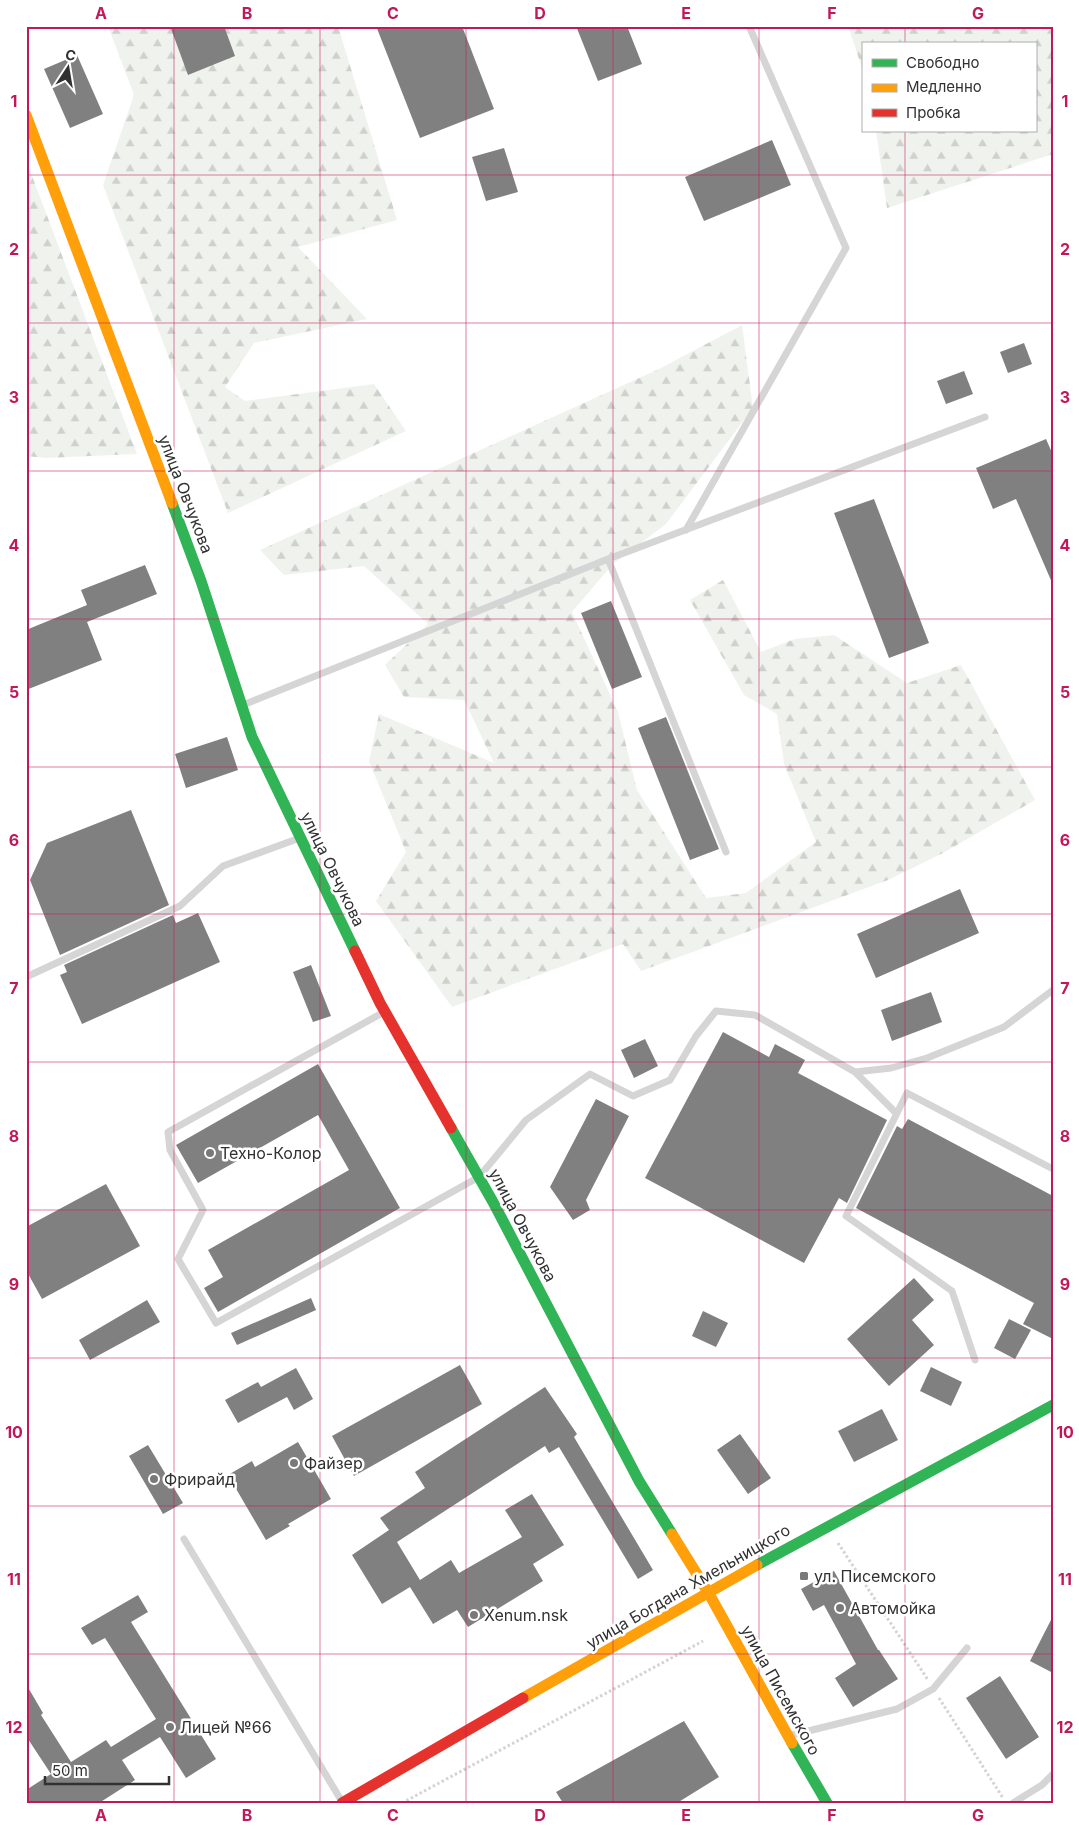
<svg xmlns="http://www.w3.org/2000/svg" width="1079" height="1829" viewBox="0 0 1079 1829" font-family="Inter,sans-serif">
  <style>
    .forest { fill: url(#forest-firs) }
    .building { fill: #808080 }
    .lines { fill: none; stroke-linecap: round; stroke-linejoin: round }
    .path { stroke: #d4d4d4; stroke-width: 3; stroke-dasharray: 2.5 2.5; stroke-linecap: butt }
    .lane { stroke: #d5d5d5; stroke-width: 7 }
    .fast { stroke: #30b455; stroke-width: 11 }
    .slow { stroke: #ff9f0a; stroke-width: 11 }
    .jam { stroke: #e5322d; stroke-width: 11 }
    .grid { fill: none; stroke: #c2185b; stroke-width: 1; stroke-opacity: 0.55 }
    .poi-dot { fill: #797979; stroke: #fff; stroke-width: 2 }
    .labels { text-anchor: middle; dominant-baseline: central; stroke-width: 5; stroke-linejoin: round; paint-order: stroke }
    .street-label { font-size: 16px; fill: #313131; stroke: #fff }
    .poi-label { font-size: 16px; fill: #313131; stroke: #fff; text-anchor: start }
    .neatline { fill: none; stroke: #c2185b; stroke-width: 2 }
    .grid-label { font-size: 16px; text-anchor: middle; font-weight: bold; fill: #c2185b }
  </style>
  <defs>
    <pattern id="forest-firs" width="22" height="20" patternUnits="userSpaceOnUse" patternTransform="scale(1.25)"><rect width="22" height="20" fill="#f0f3ed"/><path d="M5 1l3.5 6h-7zM16 11l3.5 6h-7z" fill="#ced1cc"/></pattern>
  </defs>
  <rect width="100%" height="100%" fill="#fff"/>
  <path class="forest" d="M108 26H338L397 220 298 247 367 319 254 343 225 387 245 401 374 384 406 431 228 513 103 185 134 95Z
    M848 26H1053V154L887 208 876 131H1035V44H863V71Z
    M26 160 137 454 46 458 26 456Z
    M742 325 753 408 666 524 612 565 572 612 618 712 637 790 706 898 746 893 816 842 784 764 777 714 744 695 690 600 723 580 761 652 795 639 834 635 907 683 961 665 1035 800 943 853 888 880 641 971 623 944 452 1007 376 901 406 852 369 761 379 714 494 763 464 700 404 697 385 665 428 624 364 566 284 575 260 550 659 369Z"/>
  <path class="building" d="M170 26H224L235 56 188 75Z
    M376 26H462L494 109 420 138Z
    M576 26H627L642 64 598 81Z
    M77 55 103 114 70 128 44 69Z
    M772 140 791 185 704 221 685 177Z
    M504 148 518 192 486 201 472 157Z
    M1024 343 1032 364 1008 373 1000 352Z
    M964 371 973 394 946 404 937 381Z
    M1046 439 1053 455V585L1016 499 993 509 976 468Z
    M874 499 929 643 889 658 834 513Z
    M145 565 157 594 87 622 102 660 26 690V630L87 605 81 590Z
    M611 601 642 677 612 689 581 613Z
    M666 717 719 849 690 860 638 728Z
    M227 737 238 770 186 788 175 754Z
    M131 810 169 905 60 955 30 880 47 843Z
    M960 889 979 933 876 978 857 934Z
    M198 913 220 962 82 1024 60 975 67 972 64 965 173 915 176 923Z
    M311 965 331 1016 313 1022 293 972Z
    M931 992 942 1022 892 1041 881 1010Z
    M723 1032 769 1057 775 1044 805 1060 798 1073 887 1120 847 1203 839 1198 804 1263 645 1178Z
    M645 1039 658 1066 634 1078 621 1050Z
    M318 1064 400 1208 218 1312 204 1288 223 1277 208 1250 349 1170 318 1115 198 1183 176 1145Z
    M596 1099 629 1116 586 1200 590 1210 573 1220 550 1187Z
    M908 1119 1053 1196V1339L1023 1324 1034 1303 856 1208 897 1126 902 1129Z
    M106 1184 140 1246 42 1299 26 1270V1227Z
    M914 1278 934 1300 912 1320 934 1345 889 1386 847 1339Z
    M311 1298 316 1310 237 1345 231 1333Z
    M147 1300 160 1322 90 1360 79 1340Z
    M703 1311 728 1323 716 1347 692 1336Z
    M1009 1319 1031 1330 1015 1359 994 1348Z
    M460 1365 482 1404 354 1476 332 1436Z
    M931 1367 962 1382 951 1406 920 1391Z
    M296 1368 313 1399 294 1410 287 1397 238 1423 225 1400 258 1382 261 1387Z
    M545 1387 577 1434 574 1437 653 1570 638 1579 559 1447 549 1453 545 1446 397 1542 420 1580 451 1560 459 1573 522 1537 505 1510 532 1494 564 1545 533 1564 543 1581 468 1627 457 1610 433 1624 410 1587 415 1584 382 1604 352 1555 389 1530 380 1518 425 1488 415 1472Z
    M882 1409 898 1440 854 1462 838 1431Z
    M740 1434 771 1478 748 1494 717 1450Z
    M298 1442 331 1499 288 1524 290 1526 266 1540 228 1475 252 1461 255 1467Z
    M148 1445 183 1503 163 1514 129 1456Z
    M834 1571 878 1650H879L898 1679 853 1707 835 1678 856 1664 824 1605 813 1611 801 1589Z
    M138 1595 148 1612 131 1622 216 1759 186 1778 160 1737 122 1760 135 1780 99 1803H26V1790L51 1774 26 1736V1684L43 1713 41 1715 71 1762 106 1740 111 1747 156 1719 105 1638 92 1645 81 1628Z
    M1053 1616V1673L1030 1661Z
    M1000 1676 1039 1737 1006 1759 966 1698Z
    M684 1721 719 1777 677 1803H563L556 1792Z"/>
  <g class="lines">
    <path class="path" d="M838 1543 928 1680
      M939 1698 1003 1798
      M402 1803 703 1641"/>
    <path class="lane" d="M686 530 846 248 749 26
      M608 559 985 417
      M243 705 608 559 726 852
      M26 977 180 906 223 866 297 839
      M384 1012 168 1132 170 1150 203 1210 178 1259 216 1323 479 1177 526 1120 590 1074 633 1096 670 1080 696 1036 716 1011 755 1015 855 1072 891 1068 927 1058 1004 1027 1053 990
      M855 1072 896 1113
      M975 1360 952 1291 846 1216 907 1093 1053 1169
      M184 1539 341 1800
      M788 1736 897 1709 933 1689 967 1648
      M1013 1803 1042 1785 1053 1774"/>
    <path class="fast" d="M172 503 201 581 252 737 355 951
      M451 1128 493 1202 639 1481 672 1534
      M757 1565 1053 1405
      M792 1743 827 1803"/>
    <path class="slow" d="M26 115 172 503
      M672 1534 708 1592 792 1743
      M523 1698 757 1565"/>
    <path class="jam" d="M355 951 380 1003 451 1128
      M342 1803 523 1698"/>
  </g>
  <path class="grid" d="M174 26V1803M320 26V1803M466 26V1803M613 26V1803M759 26V1803M905 26V44M905 131V1803M26 175H1053M26 323H1053M26 471H1053M26 619H1053M26 767H1053M26 914H1053M26 1062H1053M26 1210H1053M26 1358H1053M26 1506H1053M26 1654H1053"/>
  <g class="poi-dot">
    <circle cx="210" cy="1153" r="5"/>
    <circle cx="294" cy="1463" r="5"/>
    <circle cx="154" cy="1479" r="5"/>
    <rect x="799" y="1571" width="10" height="10" rx="2.5"/>
    <circle cx="840" cy="1608" r="5"/>
    <circle cx="474" cy="1615" r="5"/>
    <circle cx="170" cy="1727" r="5"/>
  </g>
  <g class="labels">
    <g class="street-label">
      <text transform="translate(186 494) rotate(69)">улица Овчукова</text>
      <text transform="translate(333 869) rotate(64)">улица Овчукова</text>
      <text transform="translate(523 1225) rotate(62)">улица Овчукова</text>
      <text transform="translate(688 1586) rotate(-30)">улица Богдана Хмельницкого</text>
      <text transform="translate(781 1690) rotate(61)">улица Писемского</text>
    </g>
    <g class="poi-label">
      <text x="220" y="1153">Техно-Колор</text>
      <text x="304" y="1463">Файзер</text>
      <text x="164" y="1479">Фрирайд</text>
      <text x="814" y="1576">ул. Писемского</text>
      <text x="850" y="1608">Автомойка</text>
      <text x="484" y="1615">Xenum.nsk</text>
      <text x="180" y="1727">Лицей №66</text>
    </g>
  </g>
  <rect width="1079" height="1829" fill="none" stroke="#ffffff" stroke-width="55"/>
  <rect x="862" y="42" width="175" height="90" fill="#ffffff" stroke="#adadad"/>
  <rect x="872" y="59" width="25" height="8" fill="#30b455" stroke="#adadad"/>
  <text x="906" y="68" font-size="15" fill="#313131">Свободно</text>
  <rect x="872" y="84" width="25" height="8" fill="#ff9f0a" stroke="#adadad"/>
  <text x="906" y="92" font-size="15" fill="#313131">Медленно</text>
  <rect x="872" y="109" width="25" height="8" fill="#e5322d" stroke="#adadad"/>
  <text x="906" y="118" font-size="15" fill="#313131">Пробка</text>
  <g transform="translate(68 68) rotate(12)" stroke="#ffffff" stroke-width="4" paint-order="stroke">
  <path d="M0-4L9 19L0 12L-9 19Z" fill="#313131"/>
  <text y="-8" font-size="14" font-weight="bold" text-anchor="middle" fill="#313131">С</text>
  </g>
  <path d="M45 1776v8h124v-8" fill="none" stroke="#313131" stroke-width="2.5"/>
  <text x="52" y="1776" font-size="15" fill="#313131" stroke="#ffffff" stroke-width="4" paint-order="stroke">50 m</text>
  <rect x="28" y="28" width="1024" height="1774" class="neatline"/>
  <g class="grid-label">
    <text x="101" y="19">A</text>
    <text x="247" y="19">B</text>
    <text x="393" y="19">C</text>
    <text x="540" y="19">D</text>
    <text x="686" y="19">E</text>
    <text x="832" y="19">F</text>
    <text x="978" y="19">G</text>
    <text x="14" y="107">1</text>
    <text x="1065" y="107">1</text>
    <text x="14" y="255">2</text>
    <text x="1065" y="255">2</text>
    <text x="14" y="403">3</text>
    <text x="1065" y="403">3</text>
    <text x="14" y="551">4</text>
    <text x="1065" y="551">4</text>
    <text x="14" y="698">5</text>
    <text x="1065" y="698">5</text>
    <text x="14" y="846">6</text>
    <text x="1065" y="846">6</text>
    <text x="14" y="994">7</text>
    <text x="1065" y="994">7</text>
    <text x="14" y="1142">8</text>
    <text x="1065" y="1142">8</text>
    <text x="14" y="1290">9</text>
    <text x="1065" y="1290">9</text>
    <text x="14" y="1438">10</text>
    <text x="1065" y="1438">10</text>
    <text x="14" y="1585">11</text>
    <text x="1065" y="1585">11</text>
    <text x="14" y="1733">12</text>
    <text x="1065" y="1733">12</text>
    <text x="101" y="1821">A</text>
    <text x="247" y="1821">B</text>
    <text x="393" y="1821">C</text>
    <text x="540" y="1821">D</text>
    <text x="686" y="1821">E</text>
    <text x="832" y="1821">F</text>
    <text x="978" y="1821">G</text>
  </g>
</svg>
